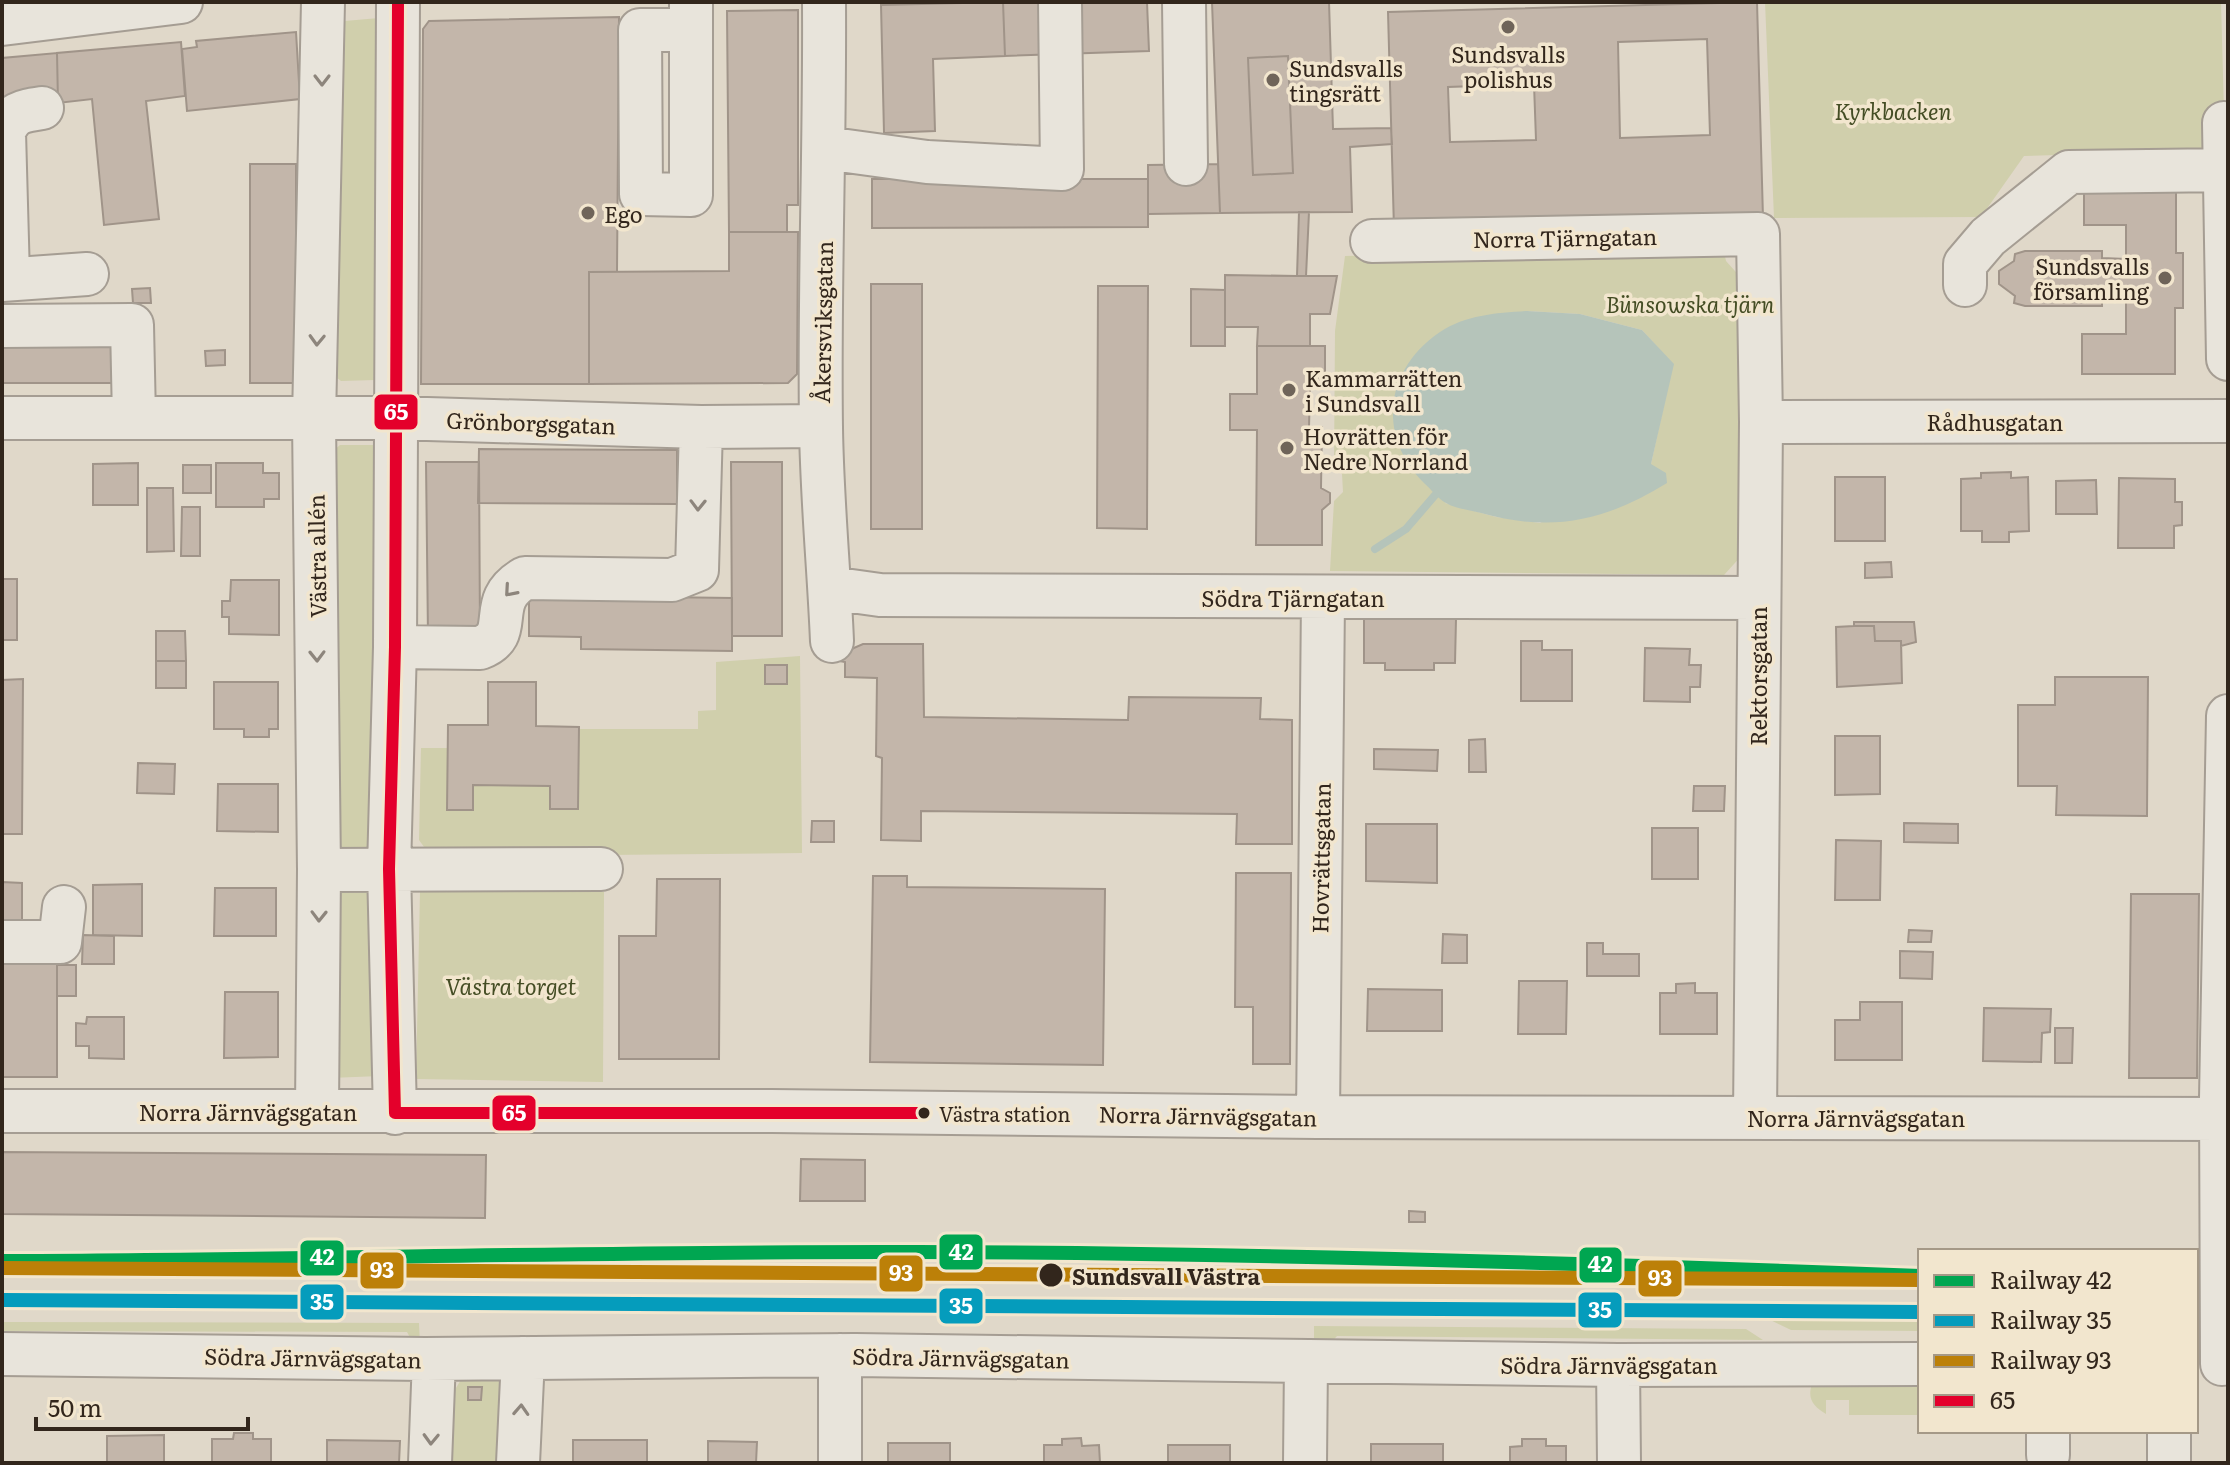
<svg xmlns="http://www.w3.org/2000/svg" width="2230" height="1465" viewBox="0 0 2230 1465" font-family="Literata,serif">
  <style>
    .green { fill: #d0cfac; fill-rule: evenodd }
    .water { fill: #b5c4ba }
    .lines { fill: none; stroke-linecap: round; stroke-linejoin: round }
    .stream { stroke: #b5c4ba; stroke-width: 8 }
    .building { fill: #c3b6aa; stroke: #a09489; stroke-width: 2; fill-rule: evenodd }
    .minor-casing { stroke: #a59d93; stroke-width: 46 }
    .minor { stroke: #e8e4db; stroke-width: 42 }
    .bus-1-casing { stroke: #f2e6ce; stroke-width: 18 }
    .bus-1 { stroke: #e4002b; stroke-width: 12 }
    .rail-1-casing { stroke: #f2e6ce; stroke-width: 20 }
    .rail-2-casing { stroke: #f2e6ce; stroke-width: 20 }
    .rail-3-casing { stroke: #f2e6ce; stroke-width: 20 }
    .rail-1 { stroke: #00a651; stroke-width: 14 }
    .rail-2 { stroke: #059cbc; stroke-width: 14 }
    .rail-3 { stroke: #bc8008; stroke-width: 14 }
    .oneway { stroke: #8d857c }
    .poi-dot { fill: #6f6459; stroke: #f2e6ce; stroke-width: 3 }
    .bus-dot { fill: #32261c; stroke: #f2e6ce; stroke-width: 3 }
    .labels { text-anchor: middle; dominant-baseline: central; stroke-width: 7; stroke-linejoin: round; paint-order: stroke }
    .bus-label { font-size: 20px; fill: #32261c; stroke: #f2e6ce; text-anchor: start }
    .poi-label { font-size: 22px; fill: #32261c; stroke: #f2e6ce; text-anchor: start }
    .park-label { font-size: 22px; font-style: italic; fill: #444d24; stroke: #f2e6ce }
    .street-label { font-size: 22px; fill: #32261c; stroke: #f2e6ce }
    .stop-label { font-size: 22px; font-weight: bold; fill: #32261c; stroke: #f2e6ce; text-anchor: start }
    .line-badge { stroke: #f2e6ce; stroke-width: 3 }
    .badge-label { font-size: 22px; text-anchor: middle; font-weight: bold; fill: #fff }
  </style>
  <rect width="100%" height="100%" fill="#e0d8c9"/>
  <path class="green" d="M1765 2H2221L2225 150 2024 156 1981 217 1774 218Z
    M379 18 383 373 375 380 341 381 331 373 333 22Z
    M1723 247 1726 261 1744 281V553L1724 575 1330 571 1334 501 1343 492 1342 474 1334 467 1335 331 1345 256ZM1527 311 1580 314 1642 330 1673 364 1651 464 1540 523 1496 517 1445 503Z
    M340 445H381L373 856 338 857 334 450Z
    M800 656 802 853 605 855 427 851 419 840 421 748H448L447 810H473V785L550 786V809H577L579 729H698V711L716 710V662Z
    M351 889H375L380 1076 330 1078 337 891Z
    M420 891 604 892 603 1082 416 1079Z
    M1760 1315 1920 1317V1331L1791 1330Z
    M2 1322 419 1323 420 1345 413 1343 407 1332 2 1331Z
    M1314 1326 1746 1329 1763 1340 1337 1336 1329 1345H1314Z
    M462 1378 504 1379 507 1463H449L453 1393Z
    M1812 1384H1920V1415H1849V1400H1826V1414C1813 1406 1807 1399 1812 1384Z"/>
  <path class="water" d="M1527 311 1580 314 1642 330 1674 364 1651 464 1666 473 1667 483C1606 521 1552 533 1481 513 1470 510 1456 509 1446 503 1438 499 1431 489 1424 483 1377 436 1384 370 1440 332 1466 315 1496 313 1527 311Z"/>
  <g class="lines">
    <path class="stream" d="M1375 549 1406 529 1436 494"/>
  </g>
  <path class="building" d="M1003 2H1147L1149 51 1005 56Z
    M1003 2 1005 56 933 59 935 131 884 133 881 5Z
    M1212 2H1329L1333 129 1391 128 1392 144 1350 147 1352 212 1220 213ZM1288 56 1293 173 1253 175 1248 58Z
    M1757 2 1763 218 1394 229 1388 12ZM1707 39 1710 135 1620 138 1618 42ZM1534 84 1536 140 1450 142 1448 87Z
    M798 10V205H787V232H729L727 11Z
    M619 17 617 272H589V384H421L423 29 429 21Z
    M296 32 300 99 187 111 182 49 197 47 196 41Z
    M181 42 185 96 146 101 159 219 104 225 92 99 58 103 57 53Z
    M57 53 58 103 2 109V58Z
    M1288 56 1293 173 1253 175 1248 58Z
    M250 164H296V383H250Z
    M1218 164 1220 213 1148 214V165Z
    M872 179H1148V227L872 228Z
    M2084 185H2176V253H2183V308H2175V374H2082V334H2126V300H2102V306H2025L2014 303 2015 296 1999 284V271L2014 261 2015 254 2025 251H2102V258L2126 259V225H2084Z
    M1299 212H1309L1306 276H1297Z
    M729 232H798L797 374 788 383 589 384V272L729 271Z
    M1225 275 1297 276H1337L1330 314H1310V346H1257L1258 327H1225Z
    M871 284H922V529H871Z
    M1098 286H1148L1147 529 1097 528Z
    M150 288 151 303H133L132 289Z
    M1191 289 1225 290V346H1191Z
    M2 338H122V383H2Z
    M1257 346H1325V388H1310L1309 427H1322L1321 488 1330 493V503L1322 510V545H1256L1257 430H1230V394H1257Z
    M225 350V365L206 366 205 351Z
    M479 449 677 450V504L478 503Z
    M426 462H479L480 635 428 636Z
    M731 462H782V636H732Z
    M138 463V505H93V464Z
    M216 463H263V473H279V499H264V507H216Z
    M183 465H211V493H183Z
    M2011 472V478L2028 477 2029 531 2009 532V542H1982V531H1961V479L1981 478V473Z
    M1835 477H1885V541H1835Z
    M2119 478 2175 479V502H2182V525L2174 526V548H2118Z
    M2096 480 2097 514H2056V481Z
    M147 488H173L174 551 147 552Z
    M182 507H200V556H181Z
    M1891 562 1892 577 1865 578V563Z
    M2 579H17V640H2Z
    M231 580H279V635L229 634V617H222V601H230Z
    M529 585 584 596 732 598V651L581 649V637L529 636Z
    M1364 618 1456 619 1455 663H1434V670H1385V663H1364Z
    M1854 622H1914L1916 642 1901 646V641H1875L1874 626H1854Z
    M1854 626H1874L1875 641H1901L1902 683 1837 687 1836 627Z
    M156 631H185L186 661H156Z
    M1521 641H1542V650H1572V701H1521Z
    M863 644H923L924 717 1128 720 1129 697 1261 698 1260 719 1292 720V844H1236L1237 814 921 811V841L881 840 882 758 876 756 877 678 845 677V662L839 661 840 654Z
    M1645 648 1690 649 1689 665H1701L1700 687H1690V702L1644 701Z
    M156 661H186V688H156Z
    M765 665H787V684H765Z
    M2055 677H2148L2147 816 2056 815 2057 786H2018V705H2055Z
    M23 679 22 834H2V680Z
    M214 682H278V729H269V737H244V729H214Z
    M488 682H536V726L579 727 578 809H550V786L473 785V810H447L448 725H488Z
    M1835 736H1880V794L1835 795Z
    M1485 739 1486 772H1469V740Z
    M1374 749 1438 750 1437 771 1374 769Z
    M138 763 175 764 174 794 137 793Z
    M218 784H278V832L217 831Z
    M1694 786H1725L1724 811H1693Z
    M812 821H834V842H811Z
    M1904 823 1958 824V843L1904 842Z
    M1366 824H1437V883L1366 881Z
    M1652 828H1698V879H1652Z
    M1836 840 1881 841 1880 900H1835Z
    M1236 873H1291L1290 1064H1253V1007H1235Z
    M873 876H907V887L1105 889 1103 1065 870 1062Z
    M657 879H720L719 1059H619V936H656Z
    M2 882 22 883V924L2 923Z
    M142 884V936L93 935V885Z
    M215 888H276V936H214Z
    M2131 894H2199L2197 1078H2129Z
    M1909 930 1932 931 1931 942H1908Z
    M1443 934 1467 935V963H1442Z
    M83 935 114 936V964H82Z
    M1587 943H1603V954H1639V976H1587Z
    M1900 951 1933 952 1932 979 1900 978Z
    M2 962H57V1077H2Z
    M57 965H76V996H57Z
    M1519 981H1567L1566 1034H1518Z
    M1695 983V993H1717V1034H1660V993H1676V984Z
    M1368 989 1442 990V1031H1367Z
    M225 992H278V1057L224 1058Z
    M1860 1002H1902V1060H1835V1020H1860Z
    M1984 1008 2051 1009 2050 1032 2042 1033 2041 1062 1983 1061Z
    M87 1017H124V1059L89 1058V1046H76V1023L86 1024Z
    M2055 1028H2073L2072 1063H2055Z
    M2 1152 486 1155 485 1218 2 1214Z
    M801 1159 865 1160V1201H800Z
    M1409 1211 1425 1212V1222H1409Z
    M468 1387H482L481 1400H468Z
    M234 1433H253V1439H271V1463H212V1439H233Z
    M164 1435V1463H107V1436Z
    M1081 1438 1082 1446 1099 1445 1100 1463H1044V1445H1062V1439Z
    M1522 1439H1546V1446H1566V1463H1510V1447L1522 1446Z
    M327 1440 400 1441 399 1463H327Z
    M573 1440H647V1463H573Z
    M708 1441 757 1442 756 1463H708Z
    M888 1443H950V1463H888Z
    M1371 1444H1443V1463H1371Z
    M1168 1445H1230V1463H1168Z"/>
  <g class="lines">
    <g class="minor-casing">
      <path id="minor" d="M824 2C825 144 819 286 821 428 822 499 829 570 832 641
        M1184 2 1186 164
        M2 24 181 2
        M691 30H640L641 194 691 195V2
        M2224 123 2228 359
        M825 148 927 162 1062 169 1060 2
        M1372 241 1758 234 1761 422 1755 1118
        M8 277 4 132C12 112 22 111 42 108
        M2 280 87 274
        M1965 285V264L1988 237 2069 172 2228 170
        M2 326 132 325 134 418
        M2 418H394L701 427 821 426
        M1761 422 2228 421
        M830 588 880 595 1757 598
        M395 647 480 648C518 634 483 602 525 578L672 580 697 570 701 427
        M319 870 601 869
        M2 942H60L64 907
        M317 1110 319 870 314 419 323 2
        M2 1111H772L1318 1117 2222 1119
        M395 1113 389 869 395 647 398 2
        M1318 1117 1323 598
        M2 1354 425 1359 855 1355 1618 1365 1920 1364
        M2222 1364 2221 1098 2228 716
        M1618 1365 1619 1463
        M2169 1431V1463
        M2048 1455V1431
        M430 1463 434 1359
        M518 1463 523 1358
        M840 1463V1355
        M1305 1463 1306 1361"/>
    </g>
    <use href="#minor" class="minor"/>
    <g class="bus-1-casing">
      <path id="bus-1" d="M398 2 395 647 389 869 395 1113H924"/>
    </g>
    <use href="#bus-1" class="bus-1"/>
    <g class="rail-1-casing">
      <path id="rail-1" d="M2 1261C307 1260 612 1251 918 1252 1252 1253 1586 1263 1920 1276"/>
    </g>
    <g class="rail-2-casing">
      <path id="rail-2" d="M2 1300 1920 1312"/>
    </g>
    <g class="rail-3-casing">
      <path id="rail-3" d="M2 1268 1920 1280"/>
    </g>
    <use href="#rail-1" class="rail-1"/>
    <use href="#rail-2" class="rail-2"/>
    <use href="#rail-3" class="rail-3"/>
  </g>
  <defs><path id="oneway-chevron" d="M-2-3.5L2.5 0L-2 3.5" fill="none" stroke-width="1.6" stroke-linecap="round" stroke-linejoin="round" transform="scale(2)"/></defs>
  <g class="oneway">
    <use href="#oneway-chevron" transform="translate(322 80) rotate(90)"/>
    <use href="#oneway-chevron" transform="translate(317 340) rotate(92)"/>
    <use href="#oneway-chevron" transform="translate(698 505) rotate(91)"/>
    <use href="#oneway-chevron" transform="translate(510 591) rotate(131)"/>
    <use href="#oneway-chevron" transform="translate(317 656) rotate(89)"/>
    <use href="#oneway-chevron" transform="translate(319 916) rotate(91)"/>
    <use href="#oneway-chevron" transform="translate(521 1410) rotate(-87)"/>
    <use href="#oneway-chevron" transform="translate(431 1439) rotate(92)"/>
  </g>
  <g class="poi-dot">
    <circle cx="1508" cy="27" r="8"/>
    <circle cx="1273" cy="80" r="8"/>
    <circle cx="588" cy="213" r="8"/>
    <circle cx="2165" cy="278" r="8"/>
    <circle cx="1289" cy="390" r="8"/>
    <circle cx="1287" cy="448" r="8"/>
  </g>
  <g class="bus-dot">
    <circle cx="924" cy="1113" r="7"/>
    <circle cx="1051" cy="1275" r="13"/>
  </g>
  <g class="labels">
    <g class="bus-label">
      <text x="939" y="1113">Västra station</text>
    </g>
    <g class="poi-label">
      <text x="1508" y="53" text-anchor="middle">Sundsvalls<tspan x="1508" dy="25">polishus</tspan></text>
      <text x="1289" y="67">Sundsvalls<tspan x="1289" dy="25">tingsrätt</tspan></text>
      <text x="604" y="213">Ego</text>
      <text x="2149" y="265" text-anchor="end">Sundsvalls<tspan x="2149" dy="25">församling</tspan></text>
      <text x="1305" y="377">Kammarrätten<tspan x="1305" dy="25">i Sundsvall</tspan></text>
      <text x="1303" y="435">Hovrätten för<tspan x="1303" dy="25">Nedre Norrland</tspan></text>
    </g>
    <g class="park-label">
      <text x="1893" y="110">Kyrkbacken</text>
      <text x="1690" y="303">Bünsowska tjärn</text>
      <text x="511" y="985">Västra torget</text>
    </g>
    <g class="street-label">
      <text transform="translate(1565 237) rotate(-1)">Norra Tjärngatan</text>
      <text transform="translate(822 322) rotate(-89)">Åkersviksgatan</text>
      <text x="1995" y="421">Rådhusgatan</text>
      <text transform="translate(531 422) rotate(2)">Grönborgsgatan</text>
      <text transform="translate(316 556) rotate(-91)">Västra allén</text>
      <text x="1293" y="597">Södra Tjärngatan</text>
      <text transform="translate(1757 676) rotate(-90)">Rektorsgatan</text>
      <text transform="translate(1320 858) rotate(-89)">Hovrättsgatan</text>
      <text x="248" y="1111">Norra Järnvägsgatan</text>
      <text transform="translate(1208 1115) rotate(1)">Norra Järnvägsgatan</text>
      <text x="1856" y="1117">Norra Järnvägsgatan</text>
      <text transform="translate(313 1357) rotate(1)">Södra Järnvägsgatan</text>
      <text transform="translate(961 1357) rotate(1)">Södra Järnvägsgatan</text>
      <text x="1609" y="1364">Södra Järnvägsgatan</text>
    </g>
    <g class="stop-label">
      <text x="1072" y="1275">Sundsvall Västra</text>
    </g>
  </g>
  <g class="line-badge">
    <rect x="373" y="393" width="46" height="38" rx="8" fill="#e4002b"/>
    <rect x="491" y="1094" width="46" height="38" rx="8" fill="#e4002b"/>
    <rect x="938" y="1233" width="46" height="38" rx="8" fill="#00a651"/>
    <rect x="299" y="1239" width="46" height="38" rx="8" fill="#00a651"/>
    <rect x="1578" y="1246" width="45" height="38" rx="8" fill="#00a651"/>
    <rect x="359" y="1251" width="46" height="39" rx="8" fill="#bc8008"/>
    <rect x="878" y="1254" width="46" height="39" rx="8" fill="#bc8008"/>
    <rect x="1637" y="1259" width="46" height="39" rx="8" fill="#bc8008"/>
    <rect x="299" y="1283" width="46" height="38" rx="8" fill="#059cbc"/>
    <rect x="938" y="1287" width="46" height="38" rx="8" fill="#059cbc"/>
    <rect x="1577" y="1291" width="46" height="38" rx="8" fill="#059cbc"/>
  </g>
  <g class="badge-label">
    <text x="396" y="420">65</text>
    <text x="514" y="1121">65</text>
    <text x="961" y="1260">42</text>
    <text x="322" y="1265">42</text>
    <text x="1600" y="1272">42</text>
    <text x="382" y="1278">93</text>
    <text x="901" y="1281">93</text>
    <text x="1660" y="1286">93</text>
    <text x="322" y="1310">35</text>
    <text x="961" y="1314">35</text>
    <text x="1600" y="1318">35</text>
  </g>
  <rect width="2230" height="1465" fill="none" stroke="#32261c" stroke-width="8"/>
  <rect x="1918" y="1249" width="280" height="184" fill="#f2e6ce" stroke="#a59987" stroke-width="2"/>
  <rect x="1934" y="1275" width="40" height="12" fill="#00a651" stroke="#a59987" stroke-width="2"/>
  <text x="1990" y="1289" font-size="24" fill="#32261c">Railway 42</text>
  <rect x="1934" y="1315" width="40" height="12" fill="#059cbc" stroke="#a59987" stroke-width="2"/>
  <text x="1990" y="1329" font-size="24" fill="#32261c">Railway 35</text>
  <rect x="1934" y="1355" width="40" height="12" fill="#bc8008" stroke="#a59987" stroke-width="2"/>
  <text x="1990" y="1369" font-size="24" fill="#32261c">Railway 93</text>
  <rect x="1934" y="1395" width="40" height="12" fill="#e4002b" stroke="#a59987" stroke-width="2"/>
  <text x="1990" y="1409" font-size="24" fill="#32261c">65</text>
  <path d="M36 1417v12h212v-12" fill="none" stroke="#32261c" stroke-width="4"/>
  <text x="48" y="1417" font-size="24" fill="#32261c" stroke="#f2e6ce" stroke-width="6" paint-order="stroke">50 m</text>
</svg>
